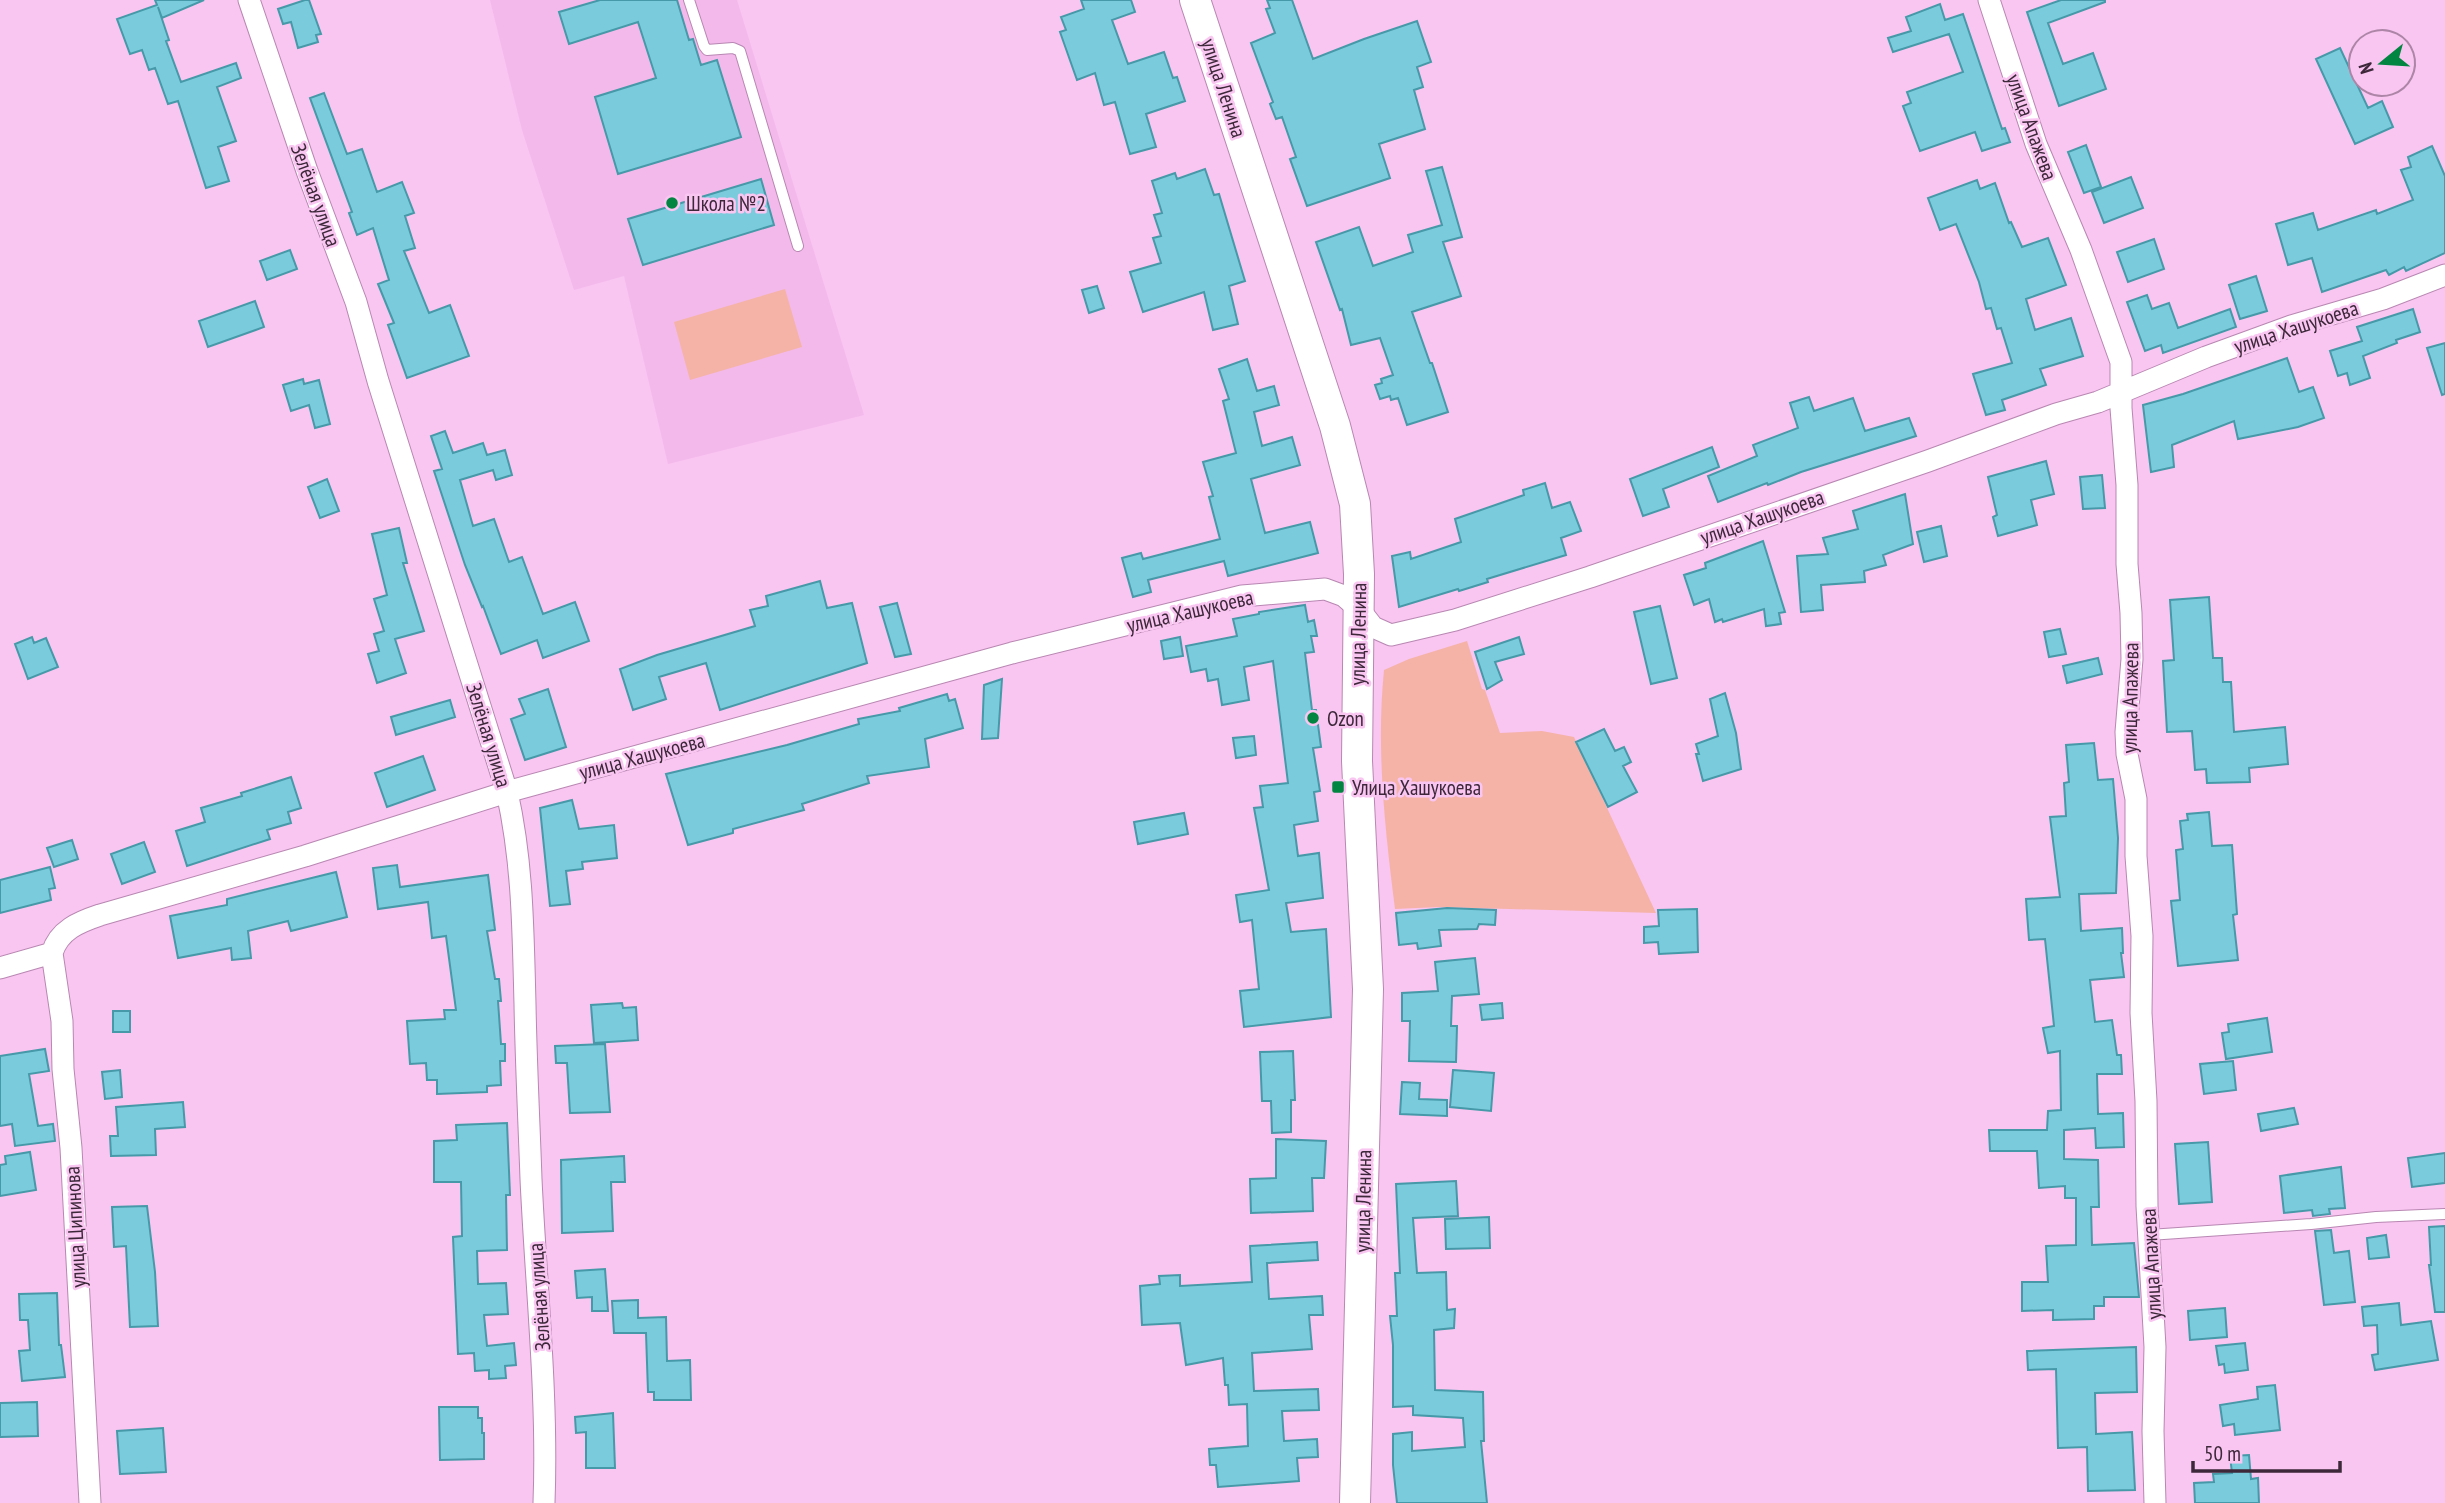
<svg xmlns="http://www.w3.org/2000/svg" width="2445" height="1503" viewBox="0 0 2445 1503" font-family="'PT Sans Narrow',sans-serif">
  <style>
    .built { fill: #f3b9eb }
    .green { fill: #f5b3a7 }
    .building { fill: #7accdc; stroke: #4699a8; stroke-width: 2 }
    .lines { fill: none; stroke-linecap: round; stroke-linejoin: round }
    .lane-casing { stroke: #b887b2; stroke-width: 12 }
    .street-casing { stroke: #b887b2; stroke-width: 23 }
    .secondary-casing { stroke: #b887b2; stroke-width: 32 }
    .lane { stroke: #fff; stroke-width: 10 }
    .street { stroke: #fff; stroke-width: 21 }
    .secondary { stroke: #fff; stroke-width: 30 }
    .poi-dot { fill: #018540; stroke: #f9c5f1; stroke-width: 2.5 }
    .labels { text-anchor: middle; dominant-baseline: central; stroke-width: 5; stroke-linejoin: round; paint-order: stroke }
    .street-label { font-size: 21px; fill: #3c2839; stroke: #f9c5f1 }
    .poi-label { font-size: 21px; fill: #3c2839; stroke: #f9c5f1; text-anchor: start }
  </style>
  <rect width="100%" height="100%" fill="#f9c5f1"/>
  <path class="built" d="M490 0H737L864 415 668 464 624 276 574 290 522 130Z"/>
  <path class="green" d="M785 289 802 347 690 380 674 322Z
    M1467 641 1482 689 1485 690 1500 733 1542 731 1574 737 1656 913 1440 907 1395 909C1385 829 1376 750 1384 670L1409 659Z"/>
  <path class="building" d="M155 0H204L162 18 158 7 169 40 166 41 181 82 236 63 241 78 217 87 236 141 218 147 229 181 206 188 178 101 168 104 155 68 149 70 142 50 130 54 117 19 157 5Z
    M305 0H309L321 34 316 35 318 42 298 48 291 22 283 24 278 9Z
    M600 0H677L689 40 693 39 701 65 717 60 741 137 618 174 595 97 656 78 638 22 569 44 559 12Z
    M1081 0H1131L1135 12 1112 20 1128 64 1164 52 1173 78 1177 77 1185 101 1146 114 1156 147 1130 154 1115 102 1104 105 1095 73 1077 80 1060 32 1066 30 1061 17 1084 9Z
    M1267 0H1292L1313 59 1364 39 1417 21 1431 62 1417 67 1423 87 1414 90 1425 129 1379 144 1390 178 1307 206 1290 159 1296 157 1282 117 1276 119 1270 104 1273 102 1251 43 1275 33 1266 9 1270 8Z
    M2061 0H2105V2L2048 23 2063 64 2093 53 2106 89 2059 106 2027 12Z
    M1940 4 1945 20 1963 14 2002 129 2005 128 2010 142 1982 151 1975 132 1920 151 1903 106 1911 103 1907 92 1963 72 1949 34 1893 52 1888 38 1911 31 1906 17Z
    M2340 48 2368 108 2382 101 2393 127 2355 144 2316 59Z
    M324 93 347 154 362 149 377 192 402 182 414 213 405 216 415 248 404 251 429 313 450 305 469 356 407 378 388 325 394 323 378 284 389 280 373 228 357 235 349 213 352 212 310 98Z
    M2086 145 2101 187 2084 193 2068 152Z
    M2432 146 2445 176V253L2406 271 2404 267 2389 275 2386 270 2322 292 2312 258 2288 265 2276 224 2313 213 2318 230 2376 210 2377 214 2413 200 2401 170 2411 167 2408 157Z
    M1442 167 1462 237 1443 242 1461 296 1412 312 1430 363H1432L1448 412 1407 425 1398 398 1391 400 1390 396 1380 399 1375 385 1382 383 1381 379 1393 375 1380 338 1351 345 1342 309 1340 310 1316 242 1359 227 1373 266 1413 252 1408 235 1442 225 1426 171Z
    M1205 169 1214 195 1219 194 1245 281 1229 286 1238 324 1213 330 1204 292 1143 312 1130 272 1161 263 1153 238 1161 236 1154 215 1162 213 1152 181 1175 173 1177 179Z
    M2131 177 2143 208 2104 223 2092 192Z
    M761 179 774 225 643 265 628 219Z
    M1977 180 1980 189 1995 183 2009 223 2011 222 2022 247 2048 238 2066 285 2026 299 2035 330 2071 318 2083 356 2040 369 2046 385 2002 400 2005 410 1986 415 1973 374 2012 363 2001 328 1997 329 1991 308 1986 309 1979 282 1956 224 1940 230 1928 198Z
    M2154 239 2164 269 2128 282 2117 252Z
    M290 250 297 269 267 280 260 261Z
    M2256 276 2267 311 2240 319 2229 285Z
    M1097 286 1104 308 1089 313 1082 290Z
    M2147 295 2152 309 2169 303 2178 328 2230 309 2236 327 2163 353 2161 345 2145 351 2127 302Z
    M255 301 264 327 208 347 199 321Z
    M2413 309 2420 332 2396 340 2397 343 2363 356 2370 378 2350 385 2347 373 2338 376 2330 351 2362 341 2357 327Z
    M2445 343V394L2442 395 2427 348Z
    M2287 358 2299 392 2313 387 2324 418 2298 427 2238 439 2234 421 2172 445 2174 467 2151 472 2143 405 2183 394Z
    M1247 359 1257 391 1274 386 1279 405 1254 412 1262 446 1292 437 1300 465 1251 479 1265 533 1310 522 1318 553 1228 576 1224 561 1148 580 1151 592 1133 597 1122 558 1141 553 1143 559 1220 539 1209 497 1213 496 1203 462 1236 453 1223 401 1229 399 1219 369Z
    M303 379 304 384 319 380 330 424 315 428 309 405 291 411 283 385Z
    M1809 397 1814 411 1853 398 1865 431 1909 418 1916 436 1801 472 1768 485 1767 483 1718 502 1708 476 1757 456 1753 445 1798 428 1790 403Z
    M445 431 453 453 483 443 487 455 505 450 512 475 496 480 493 470 460 480 473 526 494 519 509 562 522 557 543 614 575 602 589 641 543 658 537 640 501 654 483 606 482 607 465 565 434 471 442 469 431 436Z
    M1712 447 1719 467 1663 489 1669 507 1643 516 1630 479Z
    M2046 461 2054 494 2031 500 2037 525 1998 536 1993 517 1997 515 1988 477Z
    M2102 475 2105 508 2083 509 2080 477Z
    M327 479 339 511 320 518 308 487Z
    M1545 483 1552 508 1570 502 1581 531 1561 538 1566 555 1487 579 1488 582 1459 591 1458 589 1399 607 1392 556 1410 552 1411 559 1461 542 1455 519 1524 495 1523 490Z
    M1905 494 1913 544 1883 555 1886 565 1864 571 1865 582 1821 585 1823 610 1801 612 1797 556 1828 554 1823 538 1858 529 1853 511Z
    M1941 526 1947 556 1924 562 1917 532Z
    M399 528 407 563H403L424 631 395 639 406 673 377 683 368 654 379 651 374 634 384 631 374 599 387 595 372 534Z
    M1763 541 1785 612 1779 613 1781 624 1766 626 1764 609 1723 622 1722 619 1715 622 1709 599 1694 605 1684 575 1706 568 1705 563Z
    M820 581 827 608 852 603 867 663 720 710 706 663 659 677 666 699 633 710 620 669 657 655 755 626 750 610 768 606 766 596Z
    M2209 597 2213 658H2222L2223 682H2231L2234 732 2285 727 2288 764 2249 768 2250 782 2207 783 2206 769 2195 770 2192 731 2167 732 2163 661 2174 660 2170 600Z
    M897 603 911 654 895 657 880 607Z
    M1305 605 1308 622 1314 620 1317 636H1311L1314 652 1305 653 1312 710H1316L1321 747 1313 748 1320 791 1314 792 1318 821 1294 825 1298 856 1319 853 1323 898 1286 903 1291 932 1326 929 1331 1017 1244 1027 1240 991 1259 989 1252 920 1240 922 1236 895 1269 890 1254 808 1263 807 1260 786 1288 783 1273 661 1244 667 1249 700 1222 705 1218 679 1208 681 1206 669 1191 672 1186 646 1237 636 1233 619 1259 614V612Z
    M1660 606 1677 678 1651 684 1634 612Z
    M2060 629 2066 654 2049 657 2044 632Z
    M32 637 34 643 46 638 58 667 28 679 15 644Z
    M1180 637 1183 656 1164 659 1161 641Z
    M1519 637 1524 654 1495 662 1502 680 1487 689 1475 652Z
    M2098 658 2102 674 2067 683 2063 666Z
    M1002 679 998 738 982 739 984 685Z
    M548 689 566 747 525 760 511 719 525 714 519 699Z
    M1725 693 1736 733 1741 769 1703 781 1696 754H1699L1696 744 1718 736 1710 699Z
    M947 694 949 701 955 699 963 728 925 739 929 767 867 776 869 783 802 804 804 810 733 829V833L688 845 666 774 787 745 859 724 858 719 900 711 899 708Z
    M450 700 455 717 396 735 391 717Z
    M1604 729 1615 751 1624 747 1631 762 1623 766 1637 792 1608 807 1576 742Z
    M1254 736 1256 755 1236 758 1233 738Z
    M2094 743 2098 780 2113 779 2118 838 2116 893 2079 894 2081 931 2122 928 2123 953H2121L2124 977 2090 980 2095 1022 2112 1020 2117 1055H2121L2122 1074H2097L2098 1114 2123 1113 2124 1147 2096 1148 2095 1128 2064 1130V1159L2098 1160 2099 1207H2091L2092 1245 2134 1243 2139 1297H2104V1306H2094V1319L2053 1320V1310L2022 1311V1282H2048L2046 1246 2076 1245V1198H2065V1186L2039 1188 2037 1151H1990L1989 1130H2047L2048 1111 2061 1110 2060 1051 2048 1053 2043 1028 2054 1026 2045 939 2029 940 2026 899 2060 897 2050 817 2066 816 2064 783 2069 782 2066 745Z
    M423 756 435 790 387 807 375 773Z
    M291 777 301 808 288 812 291 823 267 830 270 839 187 866 176 831 205 822 201 808 242 796 241 793Z
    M572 800 579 829 614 825 617 858 582 862 583 869 566 871 570 904 550 906 540 808Z
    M2209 812 2212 846 2232 845 2237 914 2233 915 2238 960 2178 966 2171 901 2180 900 2176 850 2183 849 2180 821 2188 820 2187 814Z
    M1184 813 1188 834 1138 844 1134 822Z
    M72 840 78 859 54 867 47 848Z
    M144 842 155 872 122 884 111 854Z
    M397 865 400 887 488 875 495 930 487 931 495 979H499L501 1001H498L501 1044H505V1061H500L501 1085 487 1086V1092L437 1094V1080H427L426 1063 410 1064 407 1021 445 1019 444 1010H456L446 936 432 938 428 902 378 909 373 868Z
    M50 867 55 888 49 889 51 900 0 913V880Z
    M336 872 347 917 291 931 288 921 248 931 251 958 232 960 231 948 178 958 170 916 227 905V899Z
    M1447 908 1496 910 1495 925 1479 924 1477 929 1439 930 1441 946 1418 949 1417 943 1399 945 1396 913Z
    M1697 909 1698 952 1659 954 1658 942 1644 943V927L1659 926 1658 910Z
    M1475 958 1479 994 1452 996 1451 1026H1457L1456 1062 1409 1061 1410 1021H1402V993L1438 991 1435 962Z
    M622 1003 623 1008 636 1007 638 1040 594 1043 591 1005Z
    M1502 1003 1503 1018 1482 1020 1480 1005Z
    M113 1011H130V1032H113Z
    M2267 1018 2272 1052 2226 1059 2222 1033 2229 1032 2228 1024Z
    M605 1044 610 1112 570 1113 567 1063H556L555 1046Z
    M45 1049 49 1071 29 1074 38 1126 53 1124 55 1141 15 1146 12 1124 0 1126V1056Z
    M1293 1051 1295 1100H1291V1132L1272 1133 1271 1101H1262L1260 1052Z
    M2233 1061 2236 1090 2204 1094 2200 1064Z
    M120 1070 122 1097 105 1099 102 1072Z
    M1453 1070 1494 1073 1491 1111 1450 1107Z
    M1402 1082 1420 1083 1419 1099 1447 1100V1116L1400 1114Z
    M183 1102 185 1127 155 1129 156 1155 111 1156 110 1136H118L116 1107Z
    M2294 1108 2298 1124 2261 1131 2258 1114Z
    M507 1123 510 1195H506L507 1250 477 1251 478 1284 506 1283 508 1314 484 1315 487 1346 514 1343 516 1365 505 1366 506 1378 489 1379V1370L475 1371 474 1353 458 1354 453 1237 462 1236 461 1182H434V1141L457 1140 456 1125Z
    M1276 1139 1326 1141 1324 1178H1312L1313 1211 1251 1213 1250 1179 1276 1178Z
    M2208 1142 2212 1202 2179 1204 2175 1144Z
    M30 1152 36 1190 0 1196V1165L6 1164 5 1156Z
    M2445 1153V1183L2412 1187 2408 1158Z
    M624 1156 625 1182H611L613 1231 562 1233 561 1160Z
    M2341 1167 2345 1208 2329 1209 2330 1214 2313 1216 2312 1210 2284 1213 2280 1176Z
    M1456 1181 1458 1216 1413 1218 1417 1273 1446 1272 1447 1310 1455 1309 1454 1328 1434 1330 1435 1390 1483 1392 1484 1441H1481L1487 1503H1397L1393 1465V1434L1412 1432V1451L1465 1447 1463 1418 1413 1415V1406L1393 1407V1345L1390 1316H1397L1395 1273H1400L1396 1184Z
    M147 1206 155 1272 158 1326 130 1327 126 1246 114 1247 112 1207Z
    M1489 1217 1490 1248 1446 1249 1445 1219Z
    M2445 1226V1312H2435L2429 1265H2431L2429 1227Z
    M2331 1230 2334 1253 2349 1251 2355 1302 2324 1305 2315 1231Z
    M2386 1235 2389 1257 2369 1259 2367 1238Z
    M1317 1242 1318 1260 1267 1263 1269 1299 1322 1296 1323 1315H1309L1312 1349 1252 1353 1254 1391 1318 1389 1319 1410 1282 1411 1284 1441 1317 1439 1318 1457 1297 1458 1299 1481 1218 1487 1216 1465H1210L1209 1449 1248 1446 1247 1404 1229 1405 1228 1385H1225L1223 1358 1186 1365 1180 1323 1142 1325 1140 1286 1160 1284 1159 1276 1180 1275V1286L1252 1282 1250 1246Z
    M605 1269 608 1311H592V1297L577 1298 575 1271Z
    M57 1293 59 1345H61L65 1377 22 1381 19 1351 30 1350 28 1320H20L19 1294Z
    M638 1300V1318L666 1317 667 1361 690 1360 691 1400H654V1392H648L646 1333H614L612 1301Z
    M2399 1303 2401 1325 2431 1321 2438 1360 2375 1370 2372 1355 2378 1354 2377 1325 2364 1326 2362 1307Z
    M2225 1308 2227 1337 2190 1340 2188 1311Z
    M2245 1343 2248 1370 2225 1373 2224 1364 2219 1365 2216 1346Z
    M2136 1347 2137 1392 2095 1393 2096 1434 2132 1432 2135 1490 2088 1491 2087 1447 2058 1448 2056 1369 2028 1370 2027 1351Z
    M2275 1385 2280 1430 2235 1435 2234 1424 2223 1426 2220 1405 2258 1399 2257 1387Z
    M37 1402 38 1436 0 1437V1403Z
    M439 1407H478V1418H482V1433H484V1459L440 1460Z
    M613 1413 615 1468H586V1432L576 1433 575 1417Z
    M163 1428 166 1472 120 1474 117 1431Z
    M2249 1455 2251 1479 2258 1478 2259 1503H2195L2194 1483 2214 1482 2213 1474 2232 1473 2230 1456Z"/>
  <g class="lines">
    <g class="lane-casing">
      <path id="lane" d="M689 0 704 46 707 50 733 48 740 51 798 246
        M2149 1235 2311 1224 2376 1217 2445 1214"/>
    </g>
    <g class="street-casing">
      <path id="street" d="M249 0 307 171 356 302 378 381 507 792C523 864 523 931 525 1004 526 1062 529 1121 531 1179 536 1287 548 1395 544 1503
        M1989 0 2036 144 2081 250 2121 362V408L2127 485V564L2131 613 2132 659 2126 732 2127 754 2136 799V856L2142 936 2141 1013 2146 1101 2147 1206 2155 1347 2153 1431 2155 1503
        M52 953 62 1021 63 1069 71 1148 90 1503
        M0 968 52 953C59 930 79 922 100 915L305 856 507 792 1012 653 1242 596 1325 589 1344 596 1359 609 1373 627 1391 635 1455 620 1590 577 1928 461 2056 414 2098 402 2206 357 2291 326 2383 299 2445 275"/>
    </g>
    <g class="secondary-casing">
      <path id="secondary" d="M1195 0 1335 426 1355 504 1359 574 1357 761 1368 989 1355 1503"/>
    </g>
    <use href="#lane" class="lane"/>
    <use href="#street" class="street"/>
    <use href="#secondary" class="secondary"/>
  </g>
  <g class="poi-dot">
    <circle cx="672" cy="203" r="7"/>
    <circle cx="1313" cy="718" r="7"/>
    <rect x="1331" y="780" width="14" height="14" rx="3.5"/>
  </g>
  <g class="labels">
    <g class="street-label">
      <text transform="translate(1224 88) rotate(72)">улица Ленина</text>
      <text transform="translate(2032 127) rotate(70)">улица Апажева</text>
      <text transform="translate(316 195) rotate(70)">Зелёная улица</text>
      <text transform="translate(2296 327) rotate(-18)">улица Хашукоева</text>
      <text transform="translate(1762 517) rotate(-19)">улица Хашукоева</text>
      <text transform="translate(1190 611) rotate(-13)">улица Хашукоева</text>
      <text transform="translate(1358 634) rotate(-89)">улица Ленина</text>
      <text transform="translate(2130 698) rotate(-89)">улица Апажева</text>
      <text transform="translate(489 735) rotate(73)">Зелёная улица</text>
      <text transform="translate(642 756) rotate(-15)">улица Хашукоева</text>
      <text transform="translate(1363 1201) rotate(-89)">улица Ленина</text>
      <text transform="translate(75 1227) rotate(-93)">улица Ципинова</text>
      <text transform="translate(2151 1264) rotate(-93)">улица Апажева</text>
      <text transform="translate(539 1297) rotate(-94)">Зелёная улица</text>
    </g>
    <g class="poi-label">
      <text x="686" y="203">Школа №2</text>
      <text x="1327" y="718">Ozon</text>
      <text x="1352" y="787">Улица Хашукоева</text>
    </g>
  </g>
  <g transform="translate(2382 63) rotate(252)"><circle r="33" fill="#f9c5f1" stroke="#ad86a7" stroke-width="2"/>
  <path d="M0-5L12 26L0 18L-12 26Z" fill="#018540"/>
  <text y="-10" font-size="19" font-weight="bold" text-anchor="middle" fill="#3c2839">N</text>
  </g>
  <path d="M2193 1461v10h147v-10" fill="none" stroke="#3c2839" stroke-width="3.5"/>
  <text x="2204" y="1461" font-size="21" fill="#3c2839" stroke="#f9c5f1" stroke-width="5" paint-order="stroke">50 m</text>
</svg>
